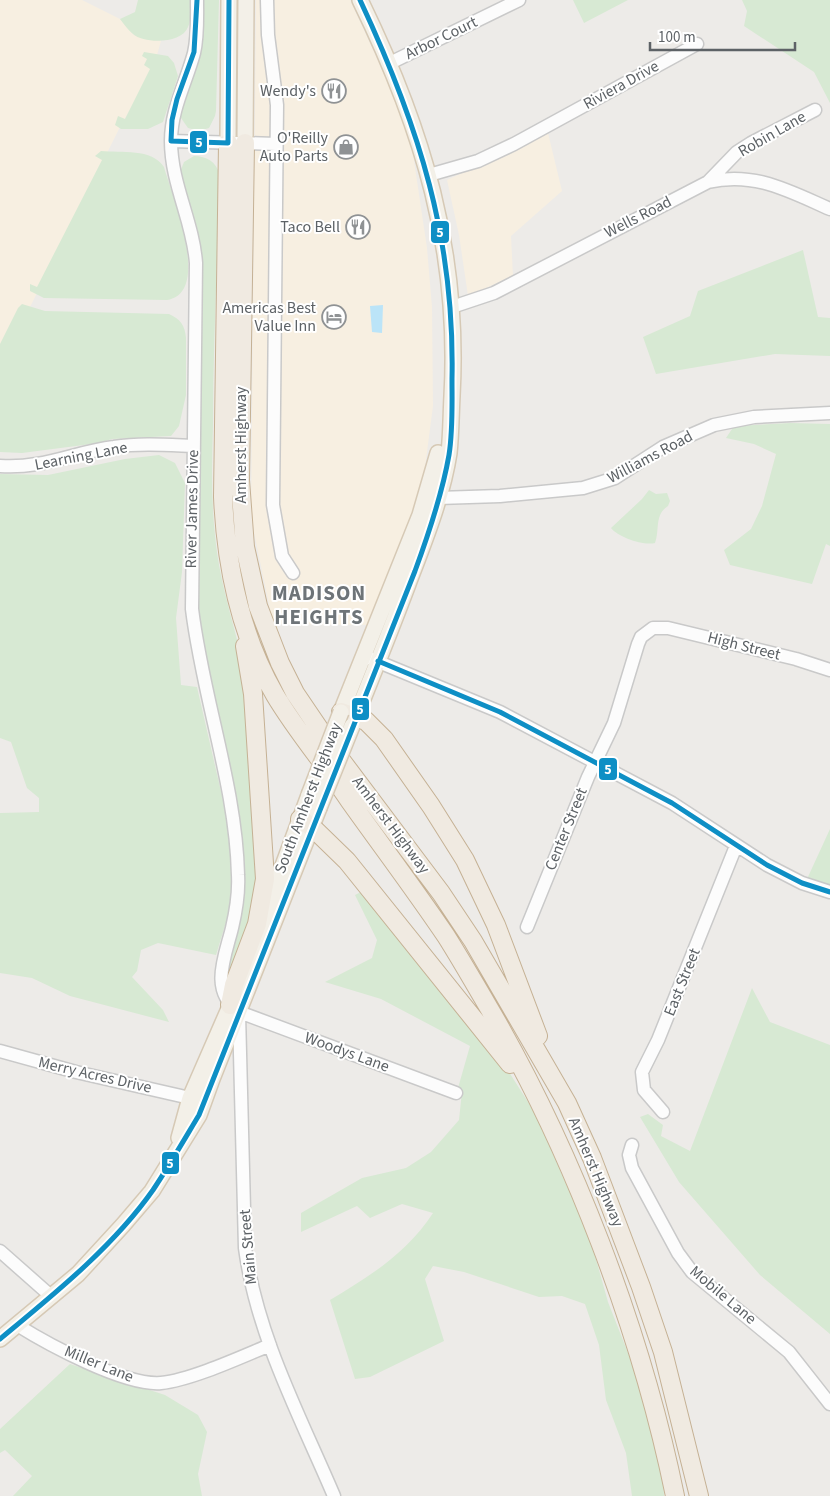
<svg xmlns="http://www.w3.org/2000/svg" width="830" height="1496" viewBox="0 0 830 1496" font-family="'Source Sans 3',sans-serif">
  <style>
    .commercial { fill: #f7efe1 }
    .green { fill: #d7e9d3 }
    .water { fill: #bbe4f8 }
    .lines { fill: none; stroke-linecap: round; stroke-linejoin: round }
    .minor-casing { stroke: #c9c9c9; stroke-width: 15 }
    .major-casing { stroke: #d6c9b5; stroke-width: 18 }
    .highway-casing { stroke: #c5b194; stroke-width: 20 }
    .minor { stroke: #fcfcfc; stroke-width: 12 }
    .major { stroke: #f3f0e8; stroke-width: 15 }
    .highway { stroke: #f0eae1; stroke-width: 18 }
    .major-bridge-casing { stroke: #d6c9b5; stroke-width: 18; stroke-linecap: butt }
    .major-bridge { stroke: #f3f0e8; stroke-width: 15 }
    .bus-1-casing { stroke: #fff; stroke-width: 9 }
    .bus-1 { stroke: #0e8fc5; stroke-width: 5 }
    .labels { text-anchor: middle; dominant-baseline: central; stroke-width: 4; stroke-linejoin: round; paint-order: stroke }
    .street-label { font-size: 16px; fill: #5d6266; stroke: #fff }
    .poi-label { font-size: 16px; fill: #5d6266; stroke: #fff; text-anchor: end }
    .district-label { font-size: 21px; font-weight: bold; letter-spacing: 1px; fill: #6e7478; stroke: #fff }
    .line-badge { stroke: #fff; stroke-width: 2 }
    .badge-label { font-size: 14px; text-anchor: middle; font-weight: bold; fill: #fff }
  </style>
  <rect width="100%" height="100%" fill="#edebe8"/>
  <path class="commercial" d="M0 0H82L120 19 134 35 161 41 153 69 119 129 12 343 0 358Z
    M256 0H350L393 93 413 154 427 248 432 307 433 406 422 490 370 625 273 624 251 518Z
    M548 133 562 191 511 236 513 276 468 296 459 235 447 180Z"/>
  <path class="green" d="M138 0H191C190 8 192 19 188 27 182 44 144 44 133 34 128 30 124 24 120 19L135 12Z
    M204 0H219L216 111 215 116 209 128 199 131 188 128 181 118V112L200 57 203 39Z
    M573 0H628L584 23Z
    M742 0H830V103L814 72 744 26 747 11Z
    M144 52 168 56 174 63 178 76 163 122 148 129H121L115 125 118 116 125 119 150 69 144 65 147 59 142 56Z
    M101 151C121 153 152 148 164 167 171 193 213 293 167 300L44 298 30 291V284L37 287 102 160 95 156Z
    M194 156C206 156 217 162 219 174 218 258 213 341 213 425 212 461 211 498 215 535 220 592 242 645 251 702L257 904 229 977 226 973 241 907 197 617 200 248 196 224 180 172 184 162Z
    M803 250 818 317 830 318V356L775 354 656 374 643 337 690 316 698 291Z
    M22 304 45 311 169 314C180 319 185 325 186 338V395L179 426 171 436 112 439 99 443 22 453 0 452V344L18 308Z
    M790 423 830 424V546L826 544 812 584 730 565 724 550 751 529 762 506 776 454 754 444 726 438 734 426Z
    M159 455 175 463 185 483 182 572 176 618 181 685 197 687 225 809 233 874 230 909 216 955 158 943 141 950 137 971 132 977 163 1010 169 1022 70 996 32 978 0 973V813L39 812V798L27 788 11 742 0 738V474L48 475 125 459Z
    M649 490 656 494 667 493 670 501 668 506C654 515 660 530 655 543 643 546 618 537 611 528L642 499Z
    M830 829V885L807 879Z
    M361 892 435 986 507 1069 535 1113 590 1238 608 1302 639 1381 663 1474 664 1496H632L626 1453 606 1400 599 1345 585 1304 562 1296 539 1297 464 1272 433 1266 425 1279 444 1341 370 1377 355 1379 330 1300C370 1276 407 1253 433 1213L402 1204 370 1218 357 1206 301 1232V1213L362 1178 406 1168 431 1152 459 1120 462 1091 458 1088 470 1046 381 999 325 982 372 958 377 940 355 895Z
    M752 988 770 1022 830 1045V1334L760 1275 679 1182 640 1117 648 1114 663 1125 661 1136 690 1151Z
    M70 1364 165 1395 198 1415 207 1432 198 1474 202 1496H13L32 1476 5 1450 0 1453V1429Z"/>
  <path class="water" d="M383 305 382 333 372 332 370 306Z"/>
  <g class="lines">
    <g class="minor-casing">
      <path id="minor" d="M197 0C197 17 198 36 194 53 186 83 171 109 171 141 171 184 193 221 196 263L192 609C203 699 236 786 238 875 239 893 236 911 232 928 225 957 209 990 239 1012L456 1093
        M267 0 268 35 277 105 273 505 282 556 293 573
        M390 63 519 0
        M171 141 276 144
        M429 175 478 161 514 144 697 44
        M708 182 737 152 751 143 815 110
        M452 307 494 293 708 182C754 171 789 191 830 209
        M0 466C43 469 74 452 114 447 140 443 167 445 192 446
        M438 498 500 496 583 488 615 478 663 447 714 425 754 417 830 413
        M369 658 500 712 672 803 767 865 802 883 830 892
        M527 927 588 777 614 723 638 644 641 637 653 628H668L796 659 830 670
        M239 1014 245 1248C257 1336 300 1416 334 1496
        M0 1051 76 1072 190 1098
        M663 1112 644 1090 642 1072 658 1040 736 846
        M632 1145 629 1155 632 1168 678 1253 692 1272 789 1352 830 1404
        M0 1251 52 1297
        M17 1325C49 1345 125 1386 161 1383 191 1380 241 1357 270 1345"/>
    </g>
    <g class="major-casing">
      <path id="major" d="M228 143 229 0
        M245 143 246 0
        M341 712 420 515 438 453
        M352 726C371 679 390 632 408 584 424 542 442 498 449 453 451 435 451 415 452 396 460 251 423 129 360 0
        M264 917 309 795
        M179 1138 190 1098 235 995
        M0 1339 78 1274 123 1225 152 1191 199 1115 212 1079 319 808"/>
    </g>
    <g class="highway-casing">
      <path id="highway" d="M228 143 223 497C226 565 241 636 275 695 297 732 325 764 349 800 381 845 415 890 446 936 460 958 473 981 486 1003 572 1149 641 1330 675 1496
        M245 143 240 480 245 547 258 606 280 663 295 693 335 752 441 893 473 941 567 1103 592 1158 641 1287 663 1352 699 1496
        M341 712 366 721 384 739 431 806 465 860 496 925 538 1036
        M300 819 312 827 347 861 510 1064
        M230 1005 234 985 257 924 265 879 253 694 245 646"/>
    </g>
    <use href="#minor" class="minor"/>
    <use href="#major" class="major"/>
    <use href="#highway" class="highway"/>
    <g class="major-bridge-casing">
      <path id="major-bridge" d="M309 795 341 712
        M319 808 352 726"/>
    </g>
    <use href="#major-bridge" class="major-bridge"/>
    <g class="bus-1-casing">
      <path id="bus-1" d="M197 0 194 52 177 99 172 120 171 141 228 143 229 0
        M378 661 500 712 672 803 767 865 802 883 830 892
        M0 1339C53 1295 113 1247 153 1190 169 1166 184 1140 199 1115L415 571C429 533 442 495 449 455 453 430 452 404 452 379 455 239 419 126 360 0"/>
    </g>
    <use href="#bus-1" class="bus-1"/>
  </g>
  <defs>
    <g id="restaurant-ring" transform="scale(1.25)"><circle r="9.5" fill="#fff" stroke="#8f9294" stroke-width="1.5"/><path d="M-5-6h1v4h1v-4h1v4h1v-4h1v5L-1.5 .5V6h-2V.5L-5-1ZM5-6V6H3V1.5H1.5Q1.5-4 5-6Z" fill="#8f9294"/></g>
    <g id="shop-ring" transform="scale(1.25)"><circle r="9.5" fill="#fff" stroke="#8f9294" stroke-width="1.5"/><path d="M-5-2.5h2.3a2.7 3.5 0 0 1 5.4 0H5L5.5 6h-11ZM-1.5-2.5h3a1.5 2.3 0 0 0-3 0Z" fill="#8f9294"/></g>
    <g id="hotel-ring" transform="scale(1.25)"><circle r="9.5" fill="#fff" stroke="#8f9294" stroke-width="1.5"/><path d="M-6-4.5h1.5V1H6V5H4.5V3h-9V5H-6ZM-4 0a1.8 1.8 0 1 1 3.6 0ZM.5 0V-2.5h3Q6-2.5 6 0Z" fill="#8f9294"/></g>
  </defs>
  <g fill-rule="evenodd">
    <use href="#restaurant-ring" x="334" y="91"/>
    <use href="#shop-ring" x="346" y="147"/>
    <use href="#restaurant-ring" x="358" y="227"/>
    <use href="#hotel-ring" x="334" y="317"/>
  </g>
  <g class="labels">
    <g class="street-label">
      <text transform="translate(441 38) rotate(-26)">Arbor Court</text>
      <text transform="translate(621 85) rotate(-29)">Riviera Drive</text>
      <text transform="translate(772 134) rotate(-30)">Robin Lane</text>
      <text transform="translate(638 217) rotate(-27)">Wells Road</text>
      <text transform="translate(241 445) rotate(-90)">Amherst Highway</text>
      <text transform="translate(81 456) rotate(-11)">Learning Lane</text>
      <text transform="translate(650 457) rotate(-28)">Williams Road</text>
      <text transform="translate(192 509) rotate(-89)">River James Drive</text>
      <text transform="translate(744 646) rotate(14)">High Street</text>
      <text transform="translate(308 798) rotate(-69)">South Amherst Highway</text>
      <text transform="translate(391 825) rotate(53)">Amherst Highway</text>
      <text transform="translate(566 829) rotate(-68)">Center Street</text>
      <text transform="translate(682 982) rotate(-68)">East Street</text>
      <text transform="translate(347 1052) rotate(20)">Woodys Lane</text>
      <text transform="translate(95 1075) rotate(13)">Merry Acres Drive</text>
      <text transform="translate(596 1172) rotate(67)">Amherst Highway</text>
      <text transform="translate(248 1247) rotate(-95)">Main Street</text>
      <text transform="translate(723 1295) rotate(40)">Mobile Lane</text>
      <text transform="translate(99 1364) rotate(22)">Miller Lane</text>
    </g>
    <g class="poi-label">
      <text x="316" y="91">Wendy's</text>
      <text x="328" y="138">O'Reilly<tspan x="328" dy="18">Auto Parts</tspan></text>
      <text x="340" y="227">Taco Bell</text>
      <text x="316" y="308">Americas Best<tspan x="316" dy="18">Value Inn</tspan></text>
    </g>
    <g class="district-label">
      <text x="319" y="593">MADISON<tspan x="319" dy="24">HEIGHTS</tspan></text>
    </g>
  </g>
  <g class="line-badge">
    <rect x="189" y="130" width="19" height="24" rx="5" fill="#0e8fc5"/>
    <rect x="430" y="220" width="20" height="24" rx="5" fill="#0e8fc5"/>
    <rect x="351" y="697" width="19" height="24" rx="5" fill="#0e8fc5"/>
    <rect x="598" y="757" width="20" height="24" rx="5" fill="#0e8fc5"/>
    <rect x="161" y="1151" width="19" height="24" rx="5" fill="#0e8fc5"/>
  </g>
  <g class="badge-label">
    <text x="199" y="147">5</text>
    <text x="440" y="237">5</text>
    <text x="360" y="714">5</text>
    <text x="608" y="774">5</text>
    <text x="170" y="1168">5</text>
  </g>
  <path d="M650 42v8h145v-8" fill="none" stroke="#5d6266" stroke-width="2.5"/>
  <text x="658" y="42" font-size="15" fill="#5d6266" stroke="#ffffff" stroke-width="4" paint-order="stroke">100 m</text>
</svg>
